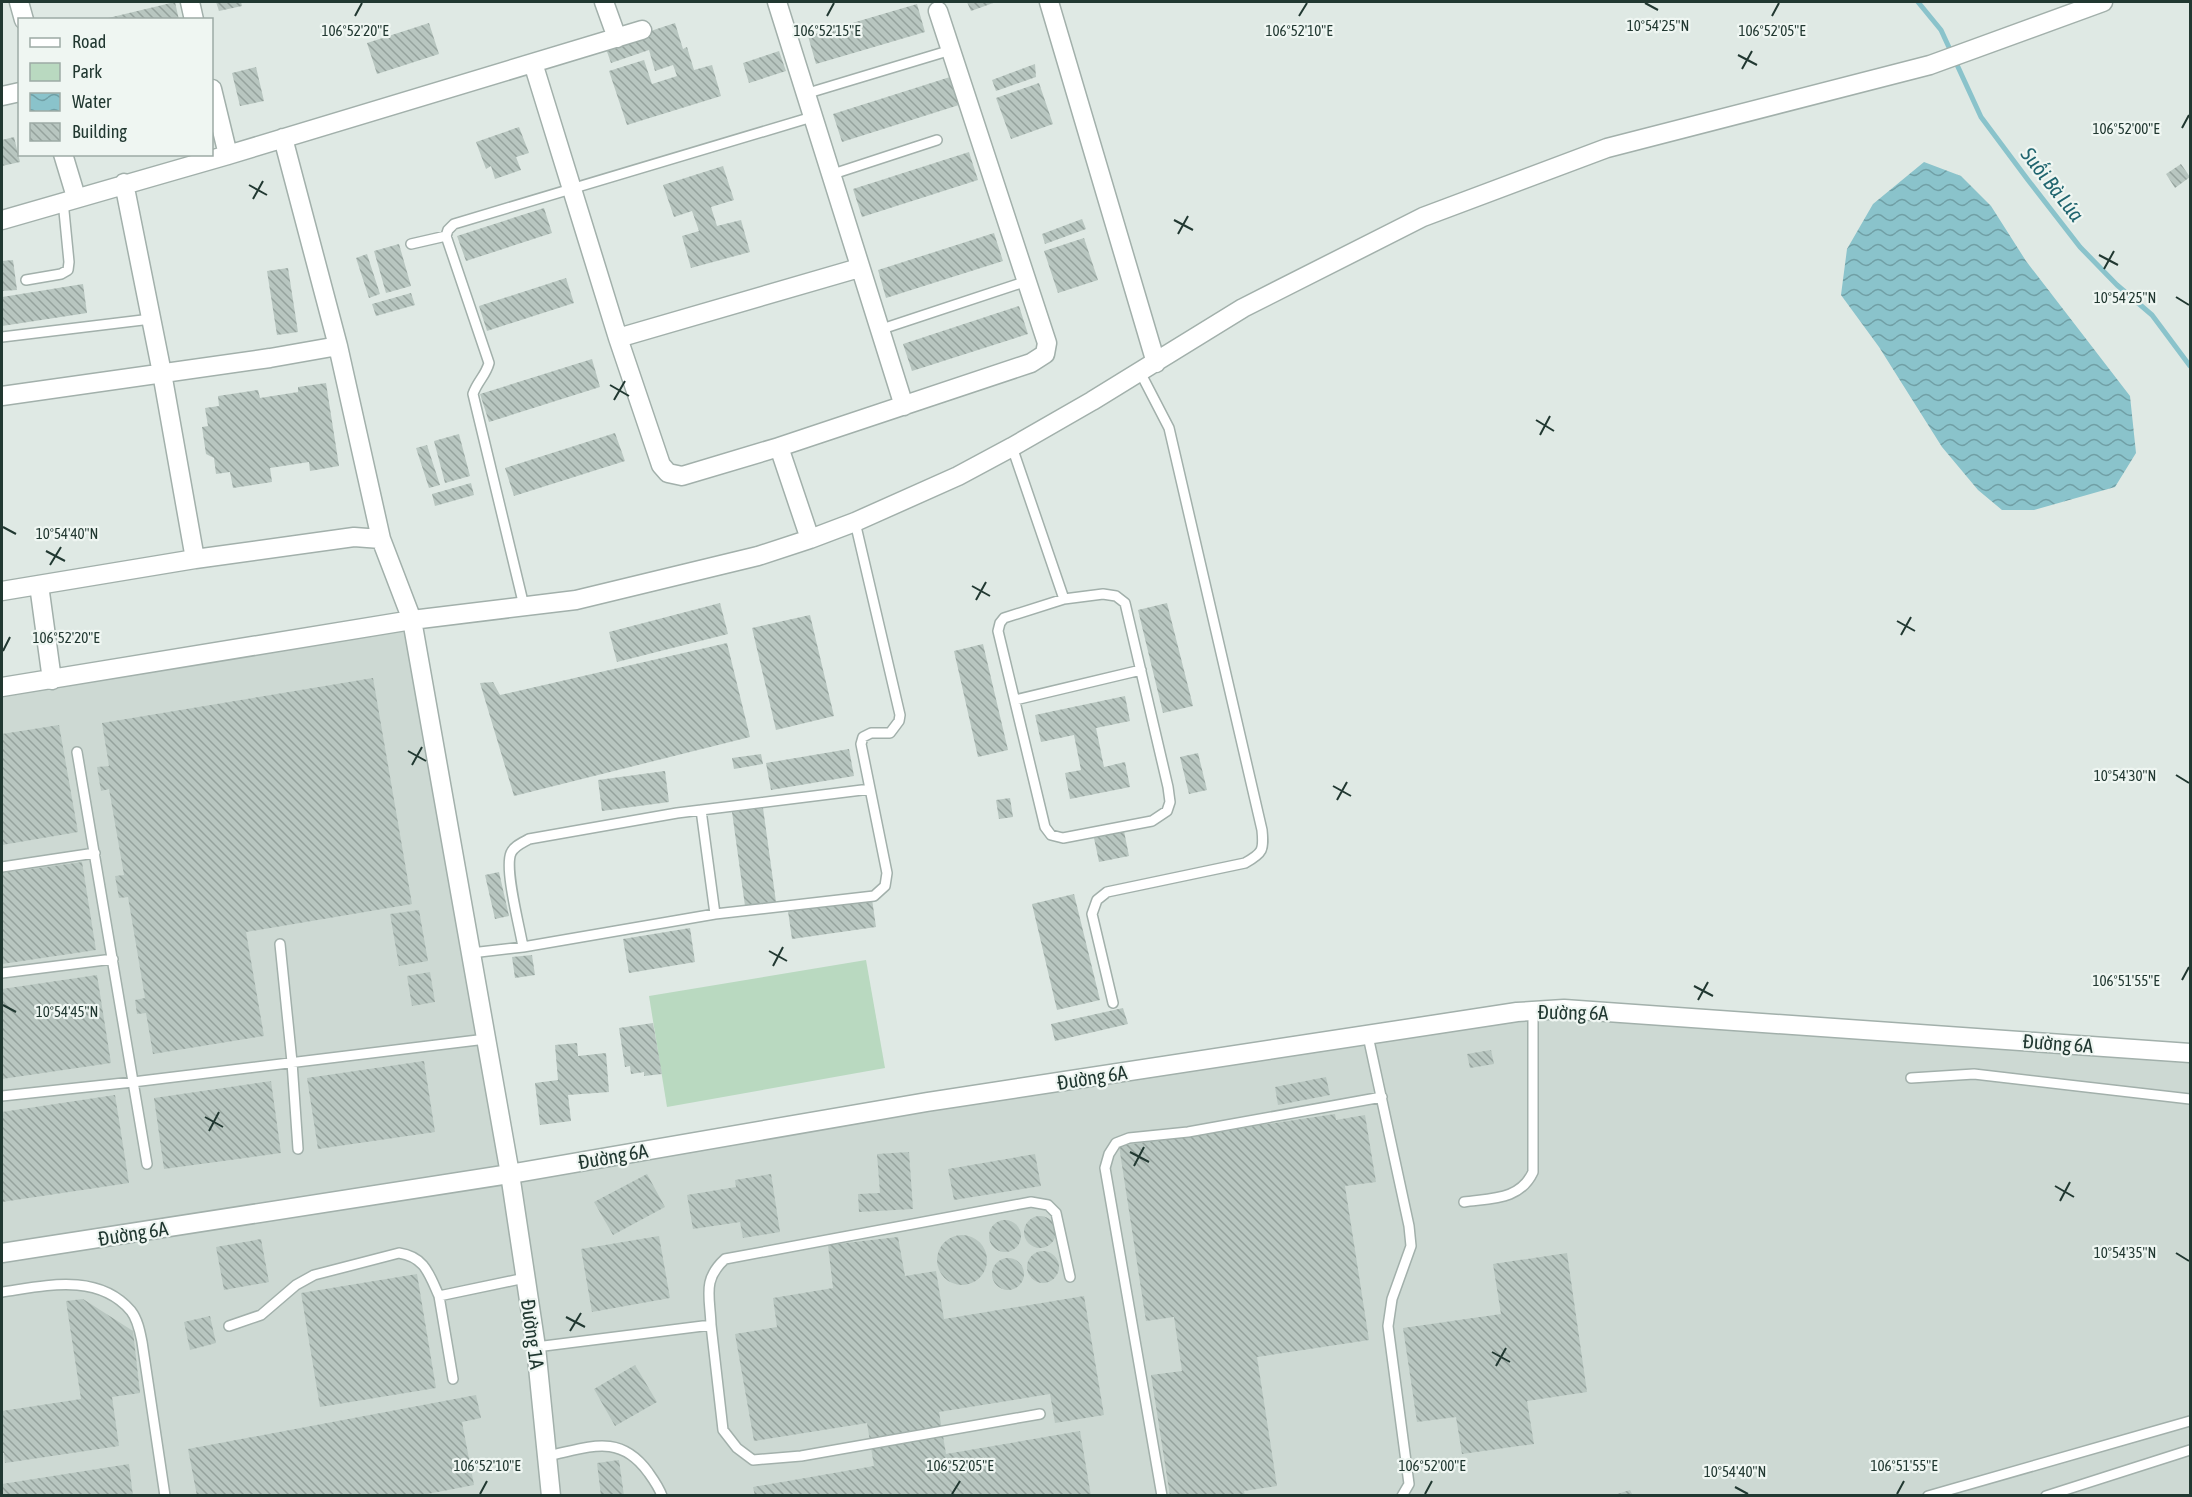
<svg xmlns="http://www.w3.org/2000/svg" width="2192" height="1497" viewBox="0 0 2192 1497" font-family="'Asap Condensed',sans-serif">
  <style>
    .built { fill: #cdd9d3 }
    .green { fill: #b9d9c0 }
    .water { fill: url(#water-waves) }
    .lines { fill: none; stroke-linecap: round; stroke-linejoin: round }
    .stream { stroke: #8ac3cb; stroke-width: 5 }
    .building { fill: url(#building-back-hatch) }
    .lane-casing { stroke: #a2b0ab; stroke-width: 12 }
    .street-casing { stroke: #a2b0ab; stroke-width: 21 }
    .lane { stroke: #fff; stroke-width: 9 }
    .street { stroke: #fff; stroke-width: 18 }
    .ticks { fill: none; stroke: #213831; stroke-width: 2 }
    .labels { text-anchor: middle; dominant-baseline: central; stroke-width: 4.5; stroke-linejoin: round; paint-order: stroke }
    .street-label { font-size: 20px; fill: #213831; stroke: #eff6f2 }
    .water-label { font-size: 21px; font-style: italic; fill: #20656f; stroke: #eff6f2 }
    .ticks-label { font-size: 15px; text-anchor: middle; fill: #213831; stroke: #eff6f2; stroke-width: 4.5; stroke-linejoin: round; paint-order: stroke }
  </style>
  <defs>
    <pattern id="water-waves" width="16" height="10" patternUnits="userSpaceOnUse" patternTransform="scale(1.5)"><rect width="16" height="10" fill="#8ac3cb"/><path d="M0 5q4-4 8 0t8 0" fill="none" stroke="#709fa5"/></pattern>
    <pattern id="building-back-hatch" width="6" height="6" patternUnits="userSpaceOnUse" patternTransform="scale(1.5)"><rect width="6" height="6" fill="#b8c6c0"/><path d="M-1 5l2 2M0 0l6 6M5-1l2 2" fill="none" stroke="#95a29d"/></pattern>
  </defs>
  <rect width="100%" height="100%" fill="#dfe9e4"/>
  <path class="built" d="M407 628 502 1169 919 1110 1520 1017 1565 1016 2190 1059V1495L2 1496V694Z"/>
  <path class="green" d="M866 960 885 1068 667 1107 649 996Z"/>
  <path class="water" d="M1924 162 1961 176 1991 206 2026 261 2130 396 2136 453 2115 487 2034 510H2002L1978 490 1942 447 1879 347 1841 295 1847 249 1873 204Z"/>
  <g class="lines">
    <path class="stream" d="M1918 2 1941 30 1981 117 2028 180 2080 247 2117 285 2152 315 2190 366"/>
  </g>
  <path class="building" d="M175 2 179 20H104V19Z
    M216 2H241L242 6 219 11Z
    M967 2H996L971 11Z
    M917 4 925 32 816 64 808 36Z
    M429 23 439 54 377 74 367 43Z
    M675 23 683 49 687 47 694 70 712 65 721 96 627 125 609 71 644 60 652 84 677 76 673 65 655 71 649 50 611 63 605 46Z
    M779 51 786 71 749 83 743 63Z
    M1035 64 1036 77 996 91 992 80Z
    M256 67 264 101 240 106 232 73Z
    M950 77 959 105 842 142 833 114Z
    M1039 83 1053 124 1011 139 996 98Z
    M519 127 529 153 516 157 521 170 495 179 491 166 486 169 476 142Z
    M14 137 20 162 2 166V140Z
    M969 152 978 180 862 217 853 189Z
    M2181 164 2190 177 2175 188 2166 174Z
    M723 166 734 200 711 207 717 226 741 220 750 252 691 268 682 236 699 231 692 211 674 217 663 185Z
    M544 208 552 233 466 261 457 236Z
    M1082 219 1086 229 1045 244 1042 234Z
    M994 233 1003 261 886 298 878 270Z
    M1084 238 1098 280 1058 293 1044 251Z
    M399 244 411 286 386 293 374 251Z
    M367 254 380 294 369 298 356 258Z
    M13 260 17 290 2 291V261Z
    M288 268 298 332 277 335 267 271Z
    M566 278 574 303 487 331 479 306Z
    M83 284 87 313 2 326V297Z
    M411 293 415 305 376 316 372 304Z
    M1019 306 1028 334 912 371 903 344Z
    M592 359 600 387 489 422 480 394Z
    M326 383 339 466 310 471 309 462 270 468 272 482 233 488 230 472 216 474 214 458 206 454 202 427 208 426 205 408 219 406 218 396 258 390 260 398 298 392V387Z
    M615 433 625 461 514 496 505 468Z
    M459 434 470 476 445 483 434 441Z
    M427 445 440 485 429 488 416 448Z
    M471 483 474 495 435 506 432 494Z
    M720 603 728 634 617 662 609 632Z
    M1167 603 1193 706 1163 713 1138 610Z
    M810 615 834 716 776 730 752 628Z
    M727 643 750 737 514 796 480 683 493 682 500 695Z
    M983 644 1008 750 978 757 954 651Z
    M373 678 412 904 246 932 264 1036 153 1054 146 1013 137 1014 135 1000 145 998 128 897 119 898 115 876 124 875 109 789 101 791 97 767 109 766 102 723Z
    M1125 696 1130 721 1096 728 1104 767 1125 762 1130 787 1070 799 1065 773 1081 770 1074 735 1041 742 1035 715Z
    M59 725 78 832 2 845V734Z
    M849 749 854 776 771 790 766 763Z
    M1198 753 1207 790 1189 794 1180 757Z
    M761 754 763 764 734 769 732 758Z
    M665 771 669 802 602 811 598 780Z
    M1010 798 1013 817 999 819 996 800Z
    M763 808 776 902 745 906 732 812Z
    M1124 831 1129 856 1099 862 1094 838Z
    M82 862 96 950 2 964V873Z
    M499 872 509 916 495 919 485 875Z
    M1074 894 1100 1000 1057 1010 1032 904Z
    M872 899 876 927 792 939 788 911Z
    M419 910 428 961 399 966 390 914Z
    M690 928 695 962 629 973 623 939Z
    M532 955 535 975 515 978 512 957Z
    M430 972 435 1002 412 1006 407 976Z
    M97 975 111 1063 2 1079V989Z
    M1123 1008 1128 1024 1055 1041 1051 1024Z
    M653 1023 662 1074 644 1076V1072L631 1074 630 1066 625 1067 619 1028Z
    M577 1043 578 1056 606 1053 609 1092 568 1095 571 1121 540 1125 535 1083 558 1080 555 1045Z
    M1491 1050 1494 1064 1470 1068 1467 1054Z
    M424 1061 435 1132 318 1149 307 1078Z
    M1326 1077 1330 1095 1278 1105 1275 1087Z
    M271 1081 281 1153 164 1169 154 1098Z
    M115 1095 129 1183 2 1202V1112Z
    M1335 1114 1336 1120 1365 1115 1376 1182 1345 1186 1369 1340 1257 1357 1277 1486 1244 1491 1245 1496H1170L1151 1375 1182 1371 1174 1317 1146 1321 1119 1146Z
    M909 1152 913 1209 859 1212 858 1194 880 1193 877 1154Z
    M1035 1154 1041 1186 954 1200 948 1169Z
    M647 1174 665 1207 613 1235 594 1202Z
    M771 1174 780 1232 743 1238 740 1222 693 1229 687 1195 736 1187 735 1180Z
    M1024 1232a16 16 0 1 1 32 0a16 16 0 1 1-32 0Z
    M989 1236a16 16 0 1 1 32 0a16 16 0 1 1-32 0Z
    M937 1260a25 25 0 1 1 50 0a25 25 0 1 1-50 0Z
    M659 1236 670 1298 592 1312 581 1249Z
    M898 1237 905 1276 936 1271 944 1319 1084 1296 1104 1415 1055 1423 1050 1394 939 1412 946 1454 1080 1431 1091 1496H755L753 1487 874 1466 867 1423 754 1441 735 1334 777 1327 773 1298 833 1288 828 1245Z
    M261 1239 269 1282 224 1290 216 1247Z
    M1027 1267a16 16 0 1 1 32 0a16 16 0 1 1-32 0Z
    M1567 1253 1587 1392 1527 1401 1534 1444 1462 1454 1456 1417 1417 1422 1403 1328 1501 1314 1493 1264Z
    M992 1274a16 16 0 1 1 32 0a16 16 0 1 1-32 0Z
    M417 1274 436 1388 320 1407 301 1293Z
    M83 1299 133 1331 140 1393 112 1397 119 1446 5 1463 4 1453H2V1411L81 1399 66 1301Z
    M210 1316 216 1343 190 1350 184 1322Z
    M635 1365 657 1402 615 1426 594 1389Z
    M476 1395 481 1418 462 1422 474 1485 417 1496H197L188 1449Z
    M619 1460 624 1496H601L597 1463Z
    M129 1464 133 1496H2V1484Z
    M1630 1490 1633 1496H1614V1495Z"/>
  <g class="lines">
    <g class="lane-casing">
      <path id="lane" d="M805 94 951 50
        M830 175 937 140
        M411 244 446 236
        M26 280 61 274 68 270 69 262 63 201
        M879 330 1027 281
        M2 337 151 319
        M1012 447 1064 599
        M1103 594 1116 596 1125 603 1168 787 1170 802 1167 811 1152 821 1063 838 1051 835 1045 827 998 631 1000 623 1004 618 1064 599Z
        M524 606 473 394C477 382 486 375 489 363L446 236 448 230 454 224 812 117
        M1015 700 1141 670
        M77 752 147 1164
        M701 810 715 914
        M2 867 95 853
        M280 944 292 1062 298 1149
        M523 947C520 928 504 869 511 853 514 846 522 843 529 839L677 813 870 789
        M471 953 523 947 715 914 874 896 885 886 887 873 861 744 863 737 871 733H890L899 721 900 715 855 522
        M2 973 113 959
        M1113 1003 1092 914 1097 900 1107 892 1245 863C1263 853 1264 850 1262 830L1169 428 1140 372
        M1368 1036 1409 1226 1411 1246 1392 1299 1388 1326 1409 1484 1402 1496
        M1911 1078 1974 1074 2190 1099
        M2 1096 133 1082 486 1039
        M1464 1202C1492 1198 1520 1200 1533 1172V1011
        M2 1292C44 1286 98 1272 131 1311 138 1320 140 1332 142 1342L165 1496
        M711 1325C710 1296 702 1280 725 1259L1031 1202 1048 1205 1056 1213 1070 1277
        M229 1326 261 1315 296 1285 314 1275 399 1253C425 1257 429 1274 439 1296
        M536 1347 711 1325 723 1430 737 1448 753 1460 801 1456 1040 1414
        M453 1379 439 1296 525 1278
        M547 1456C588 1448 619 1432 648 1472 653 1479 659 1487 662 1496
        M1162 1496 1105 1168 1109 1154 1116 1143 1129 1138 1188 1132 1382 1097
        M1928 1496 2190 1421
        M2046 1496 2190 1450"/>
    </g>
    <g class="street-casing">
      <path id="street" d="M19 2 24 20
        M190 2 194 20
        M604 2 617 38
        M777 2 904 406
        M1049 2 1156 363
        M533 63 618 338 661 465 668 473 682 476 779 447 1031 363 1045 354 1047 343 938 11
        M212 89 228 155
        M2 96 20 92
        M63 154 76 197
        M124 183 162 373 195 559
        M2 220 228 155 642 30
        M618 338 859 268
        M338 346 381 539
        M2 396 270 358 338 346 283 138
        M779 447 810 539
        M39 585 52 680
        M2 591 195 559 354 537 381 539 412 620 510 1174 536 1347 551 1496
        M2 687 412 620 576 600 758 556 810 539 855 522 958 476 1012 447 1092 401 1243 308 1423 217 1607 148 1930 65 2103 2
        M2 1253 510 1174 927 1102 1517 1012 1564 1009 2190 1053"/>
    </g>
    <use href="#lane" class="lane"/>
    <use href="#street" class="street"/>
  </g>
  <path class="ticks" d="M1645 3 1658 10M355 16 362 3M827 16 834 3M1299 16 1307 3M1772 16 1779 3M1738 55 1757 65M1742 69 1752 51M2182 128 2189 115M249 185 267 195M253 199 263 181M1174 220 1193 230M1178 234 1188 216M2099 255 2118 265M2104 269 2114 251M2176 297 2189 305M610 385 629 396M614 400 625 381M1536 420 1554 431M1540 435 1550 416M3 527 16 534M46 551 65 561M50 565 61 547M972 586 990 596M976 600 986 582M1897 621 1915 631M1901 635 1911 617M3 651 10 637M408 751 426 761M412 765 422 747M2176 775 2189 783M1333 786 1351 796M1337 800 1347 782M769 951 787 961M773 966 783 947M2182 980 2189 967M1694 986 1713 996M1698 1000 1708 982M3 1005 16 1012M205 1117 223 1127M209 1131 219 1112M1130 1152 1149 1162M1134 1166 1144 1147M2055 1186 2074 1197M2060 1201 2070 1182M2176 1253 2189 1261M566 1317 585 1327M570 1331 581 1313M1492 1352 1510 1362M1496 1366 1506 1348M1735 1487 1748 1494M480 1494 487 1481M952 1494 960 1481M1425 1494 1432 1481M1897 1494 1904 1481"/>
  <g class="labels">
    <g class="street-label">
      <text transform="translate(1573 1012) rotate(1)">Đường 6A</text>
      <text transform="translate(2058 1043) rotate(4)">Đường 6A</text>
      <text transform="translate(1092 1077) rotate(-9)">Đường 6A</text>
      <text transform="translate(613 1156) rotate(-10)">Đường 6A</text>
      <text transform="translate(133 1233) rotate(-9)">Đường 6A</text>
      <text transform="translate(533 1334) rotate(82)">Đường 1A</text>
    </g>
    <g class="water-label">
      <text transform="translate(2053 184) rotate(52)">Suối Bà Lúa</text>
    </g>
  </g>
  <g class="ticks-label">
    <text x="1658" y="31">10°54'25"N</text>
    <text x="355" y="36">106°52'20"E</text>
    <text x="827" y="36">106°52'15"E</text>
    <text x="1299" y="36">106°52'10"E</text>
    <text x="1772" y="36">106°52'05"E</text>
    <text x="2126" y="134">106°52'00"E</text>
    <text x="2125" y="303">10°54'25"N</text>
    <text x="67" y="539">10°54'40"N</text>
    <text x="66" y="643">106°52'20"E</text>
    <text x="2125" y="781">10°54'30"N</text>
    <text x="2126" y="986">106°51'55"E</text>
    <text x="67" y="1017">10°54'45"N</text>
    <text x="2125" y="1258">10°54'35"N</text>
    <text x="487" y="1471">106°52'10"E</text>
    <text x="960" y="1471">106°52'05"E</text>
    <text x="1432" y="1471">106°52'00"E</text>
    <text x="1904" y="1471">106°51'55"E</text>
    <text x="1735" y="1477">10°54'40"N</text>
  </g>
  <rect width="2192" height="1497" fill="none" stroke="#213831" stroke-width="6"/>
  <rect x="18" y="18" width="195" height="138" fill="#eff6f2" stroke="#9daaa5" stroke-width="1.5"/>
  <rect x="30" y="38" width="30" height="9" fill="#ffffff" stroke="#9daaa5" stroke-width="1.5"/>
  <text x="72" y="48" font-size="18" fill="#213831">Road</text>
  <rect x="30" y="63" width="30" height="18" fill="#b9d9c0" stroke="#9daaa5" stroke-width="1.5"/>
  <text x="72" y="78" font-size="18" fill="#213831">Park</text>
  <rect x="30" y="93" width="30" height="18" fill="url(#water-waves)" stroke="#9daaa5" stroke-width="1.5"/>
  <text x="72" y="108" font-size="18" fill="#213831">Water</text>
  <rect x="30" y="123" width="30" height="18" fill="url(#building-back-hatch)" stroke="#9daaa5" stroke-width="1.5"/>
  <text x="72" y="138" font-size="18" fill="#213831">Building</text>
</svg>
